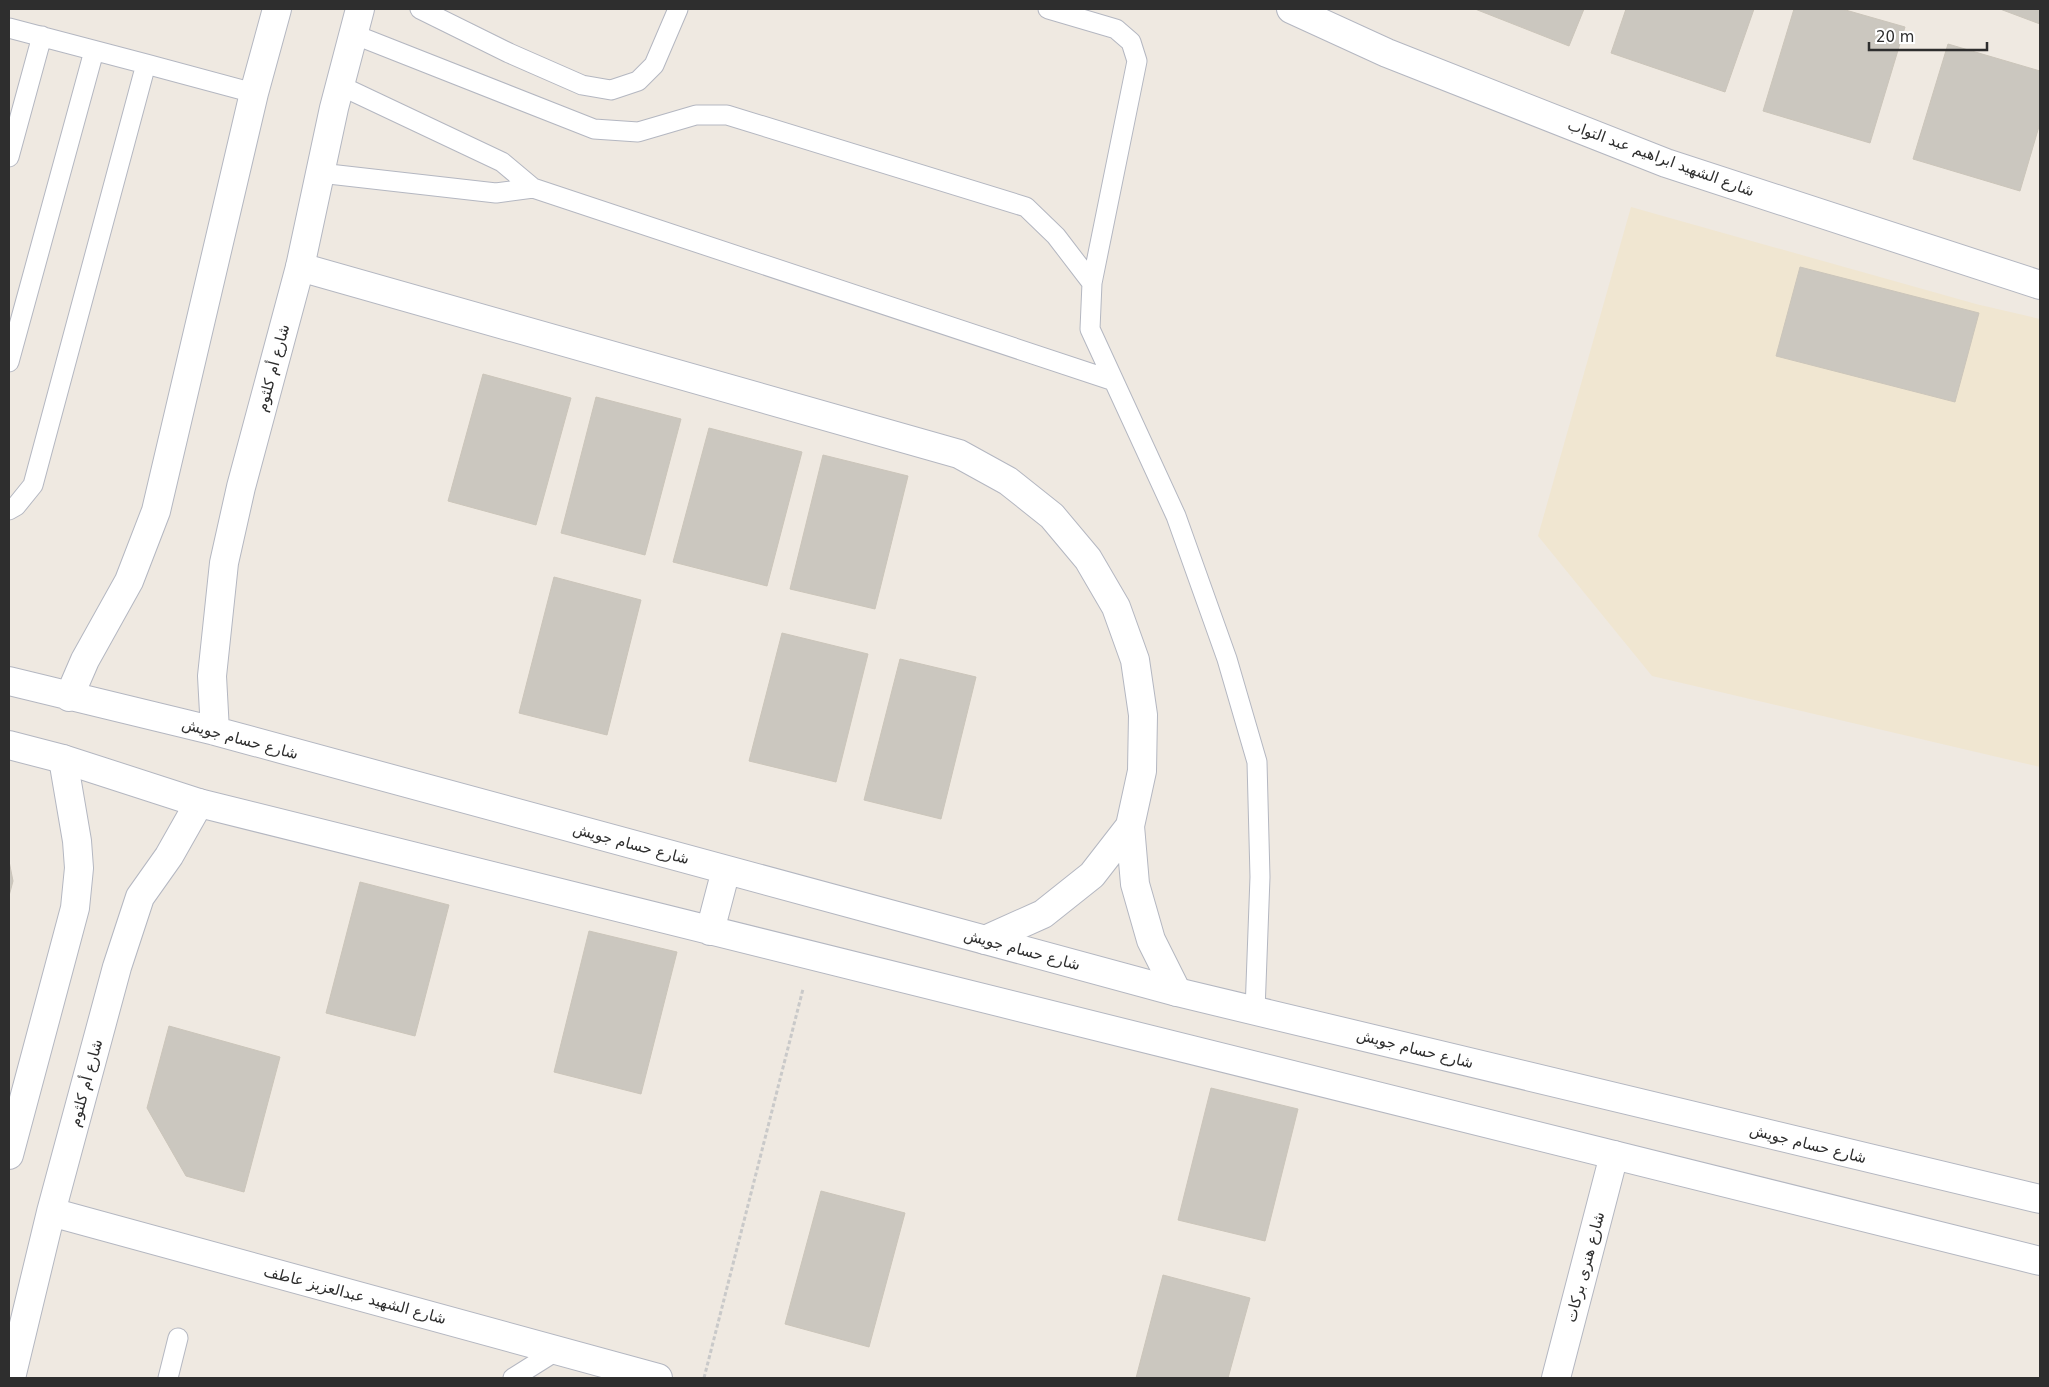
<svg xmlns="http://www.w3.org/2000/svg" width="2049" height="1387" viewBox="0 0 2049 1387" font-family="'DejaVu Sans',Vazirmatn,sans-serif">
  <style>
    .education { fill: #f0e6d1 }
    .building { fill: #cbc7bf; stroke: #cbc5ba }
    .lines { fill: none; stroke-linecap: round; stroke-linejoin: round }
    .lane-casing { stroke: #b4b7c1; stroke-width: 21 }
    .street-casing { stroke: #b4b7c1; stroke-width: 30 }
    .secondary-casing { stroke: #b4b7c1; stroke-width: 30 }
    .path { stroke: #c9c9c9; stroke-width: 3; stroke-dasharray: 4 2.5; stroke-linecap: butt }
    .lane { stroke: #fff; stroke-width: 19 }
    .street { stroke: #fff; stroke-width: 28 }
    .secondary { stroke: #fff; stroke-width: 28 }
    .labels { text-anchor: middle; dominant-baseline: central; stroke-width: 5; stroke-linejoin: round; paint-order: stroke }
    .street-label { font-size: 15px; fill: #2e2e2e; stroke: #fff }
  </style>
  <rect width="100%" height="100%" fill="#efe9e1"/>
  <path class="education" d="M1631 207 1976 304 2040 319V767L1652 676 1538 536Z"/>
  <path class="building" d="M1475 9H1584L1569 46Z
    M1626 9H1754L1725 92 1611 53Z
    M1794 9H1842L1905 27 1870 143 1763 111Z
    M2000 9H2040V24Z
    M1948 44 2040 71V123L2020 191 1913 159Z
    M1800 267 1979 313 1955 402 1776 356Z
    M483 374 571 398 536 525 448 501Z
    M596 397 681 419 645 555 561 533Z
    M709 428 802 452 767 586 673 562Z
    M823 455 908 476 875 609 790 589Z
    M554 577 641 600 607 735 519 713Z
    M782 633 868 654 836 782 749 761Z
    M900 659 976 677 941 819 864 800Z
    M9 861 13 881 9 896Z
    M360 882 449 905 415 1036 326 1013Z
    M589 931 677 952 641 1094 554 1072Z
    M169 1026 280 1057 244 1192 186 1176 147 1108Z
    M1211 1088 1298 1109 1265 1241 1178 1220Z
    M821 1191 905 1213 869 1347 785 1324Z
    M1163 1275 1250 1298 1228 1378H1136Z"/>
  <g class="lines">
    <g class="lane-casing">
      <path id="lane" d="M420 9 509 53 582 85 611 90 638 81 654 65 678 9
        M1048 9 1116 29 1131 42 1137 61 1092 283 1090 329 1176 516 1227 659 1257 762 1260 877 1255 1011
        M9 28 146 64 33 485 16 506 9 510
        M353 34 594 129 638 132 696 115H727L1026 207 1056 236 1092 283
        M146 64 254 93
        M339 85 502 162 533 188 1114 381
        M9 157 42 36
        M320 173 496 193 533 188
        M9 362 94 51
        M168 1378 178 1338
        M513 1378 556 1351"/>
    </g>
    <g class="street-casing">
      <path id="street" d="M1291 9 1387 53 1666 163 2040 285
        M300 267 959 454 1008 481 1052 516 1088 559 1116 607 1135 660 1143 715 1142 771 1130 826 1135 884 1151 940 1177 992
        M985 940 1043 914 1092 875 1130 826
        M9 1155 75 908 79 868 77 841 63 759
        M51 1212 658 1378
        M11 1378 51 1212 117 967 140 897 169 856 199 803
        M1556 1378 1614 1155"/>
    </g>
    <g class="secondary-casing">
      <path id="secondary" d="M9 681 215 731 1177 992 2040 1199
        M69 697 85 660 129 581 156 511 254 93 277 9
        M215 731 212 676 224 563 241 487 300 267 334 108 360 9
        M9 745 63 759 199 803 2040 1261
        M710 931 726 870"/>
    </g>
    <path class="path" d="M704 1378 803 989"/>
    <use href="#lane" class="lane"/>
    <use href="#street" class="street"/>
    <use href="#secondary" class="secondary"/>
  </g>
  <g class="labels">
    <g class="street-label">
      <text transform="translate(1661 158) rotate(20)">شارع الشهيد ابراهيم عبد التواب</text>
      <text transform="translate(273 368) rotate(-75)">شارع أم كلثوم</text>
      <text transform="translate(240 739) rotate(15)">شارع حسام جويش</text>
      <text transform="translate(631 844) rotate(15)">شارع حسام جويش</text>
      <text transform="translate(1022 950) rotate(15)">شارع حسام جويش</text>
      <text transform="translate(1415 1049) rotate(14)">شارع حسام جويش</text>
      <text transform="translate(86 1083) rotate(-75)">شارع أم كلثوم</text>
      <text transform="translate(1808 1144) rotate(14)">شارع حسام جويش</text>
      <text transform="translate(1585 1267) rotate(-75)">شارع هنرى بركات</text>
      <text transform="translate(355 1295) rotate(15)">شارع الشهيد عبدالعزيز عاطف</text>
    </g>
  </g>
  <rect width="2049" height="1387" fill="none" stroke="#2e2e2e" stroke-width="20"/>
  <path d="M1869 42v8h118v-8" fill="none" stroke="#2e2e2e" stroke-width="2.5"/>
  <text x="1876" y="42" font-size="15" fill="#2e2e2e" stroke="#ffffff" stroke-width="4" paint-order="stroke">20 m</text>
</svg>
